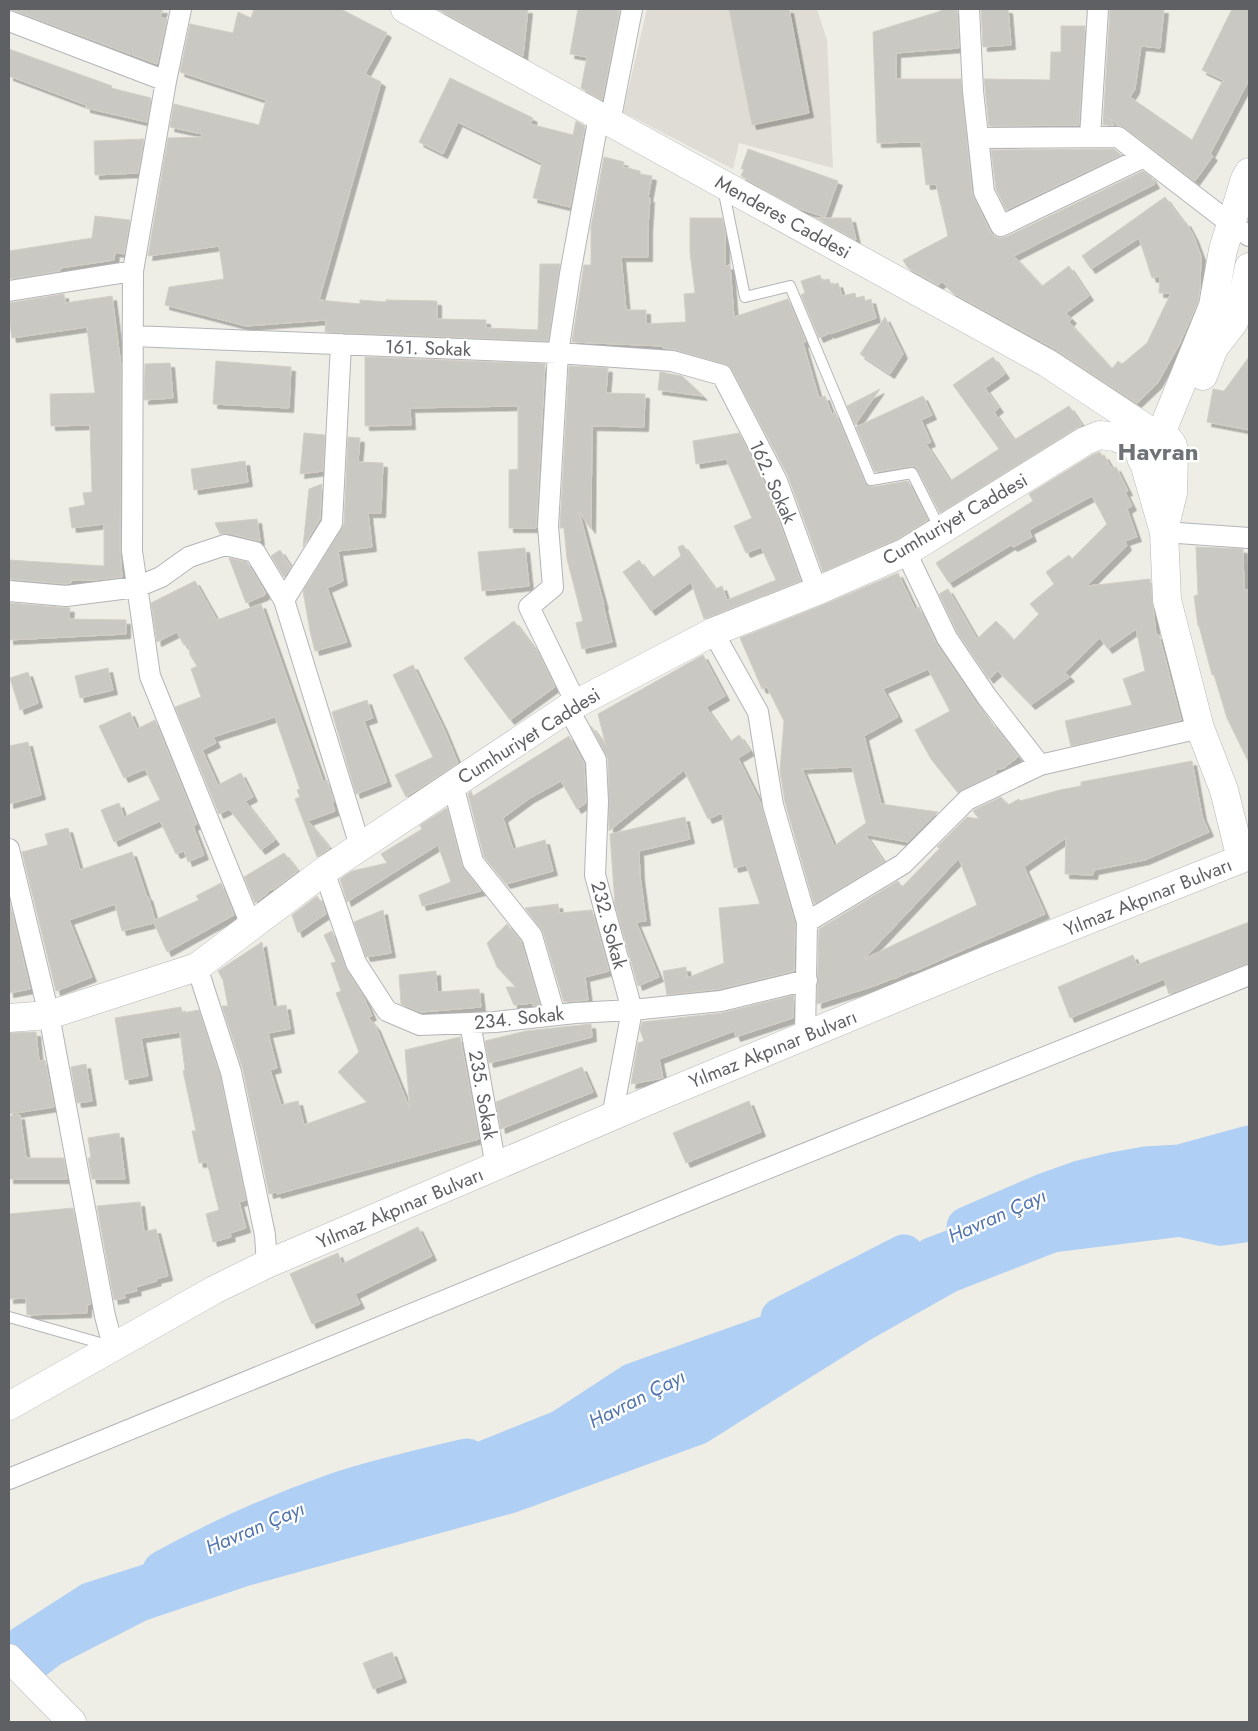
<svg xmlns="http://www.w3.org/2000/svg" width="1258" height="1731" viewBox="0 0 1258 1731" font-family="Jost,sans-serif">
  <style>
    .education { fill: #dedcd5 }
    .water { fill: #b0cff4 }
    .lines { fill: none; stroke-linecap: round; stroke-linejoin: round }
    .river { stroke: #b0cff4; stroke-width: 41 }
    .building { fill: #cac8c2; stroke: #d2cfc5; fill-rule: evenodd; filter: url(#shadow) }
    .lane-casing { stroke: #b3b5b9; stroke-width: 12 }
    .street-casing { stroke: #b3b5b9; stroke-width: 22 }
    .secondary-casing { stroke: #b5b7bb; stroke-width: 29 }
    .lane { stroke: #fff; stroke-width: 10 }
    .street { stroke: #fff; stroke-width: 20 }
    .secondary { stroke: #fff; stroke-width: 28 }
    .labels { text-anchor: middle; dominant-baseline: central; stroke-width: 4.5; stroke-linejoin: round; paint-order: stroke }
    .street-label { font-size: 19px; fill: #5e6064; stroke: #fff }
    .water-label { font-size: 20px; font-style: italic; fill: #5275ad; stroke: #fff }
    .district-label { font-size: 24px; font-weight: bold; fill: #6f7276; stroke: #fff }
  </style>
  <defs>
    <filter id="shadow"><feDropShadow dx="4.5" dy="4.5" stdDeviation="0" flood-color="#0004"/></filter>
  </defs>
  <rect width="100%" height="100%" fill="#eeede6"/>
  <path class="education" d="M647 9H817L827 40 833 168 739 143 733 169 623 112Z"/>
  <path class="water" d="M1249 1132V1242L1220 1246 1179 1237 1057 1252 957 1291 870 1340 706 1443 517 1512 251 1585 147 1620 61 1664 44 1677 9 1643V1631L82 1584 170 1556 328 1513 462 1448 552 1412 624 1365 838 1289 924 1239 1007 1207 1086 1192Z"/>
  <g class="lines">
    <path class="river" d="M967 1227 1046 1193 1080 1181 1113 1173 1146 1167 1180 1165 1249 1146
      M781 1318 904 1255
      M163 1571C219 1540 277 1514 337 1493 380 1479 423 1469 467 1459"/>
  </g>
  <path class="building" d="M10 9H163L160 17 167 19 157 64Z
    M254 9H341L387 33 365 74 381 82 319 300 360 304V300L386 302V300L437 301V319L486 320V328L538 330 540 264H560L548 341 325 332 326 320 246 326 165 305 169 287 224 279 219 246 148 256 168 138 202 137V134L170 127 174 104 259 125 266 100 180 72 190 24 233 33 238 12 251 18Z
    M437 9H528L523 56Z
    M578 9H620L602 100 581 88 587 57 570 54Z
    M729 9H789L809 113 752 125Z
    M941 9H957L959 48 896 53V79H961L972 194 990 231 994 236 1000 238 1006 237 1143 171 1151 177 1155 184 1014 256 1042 286 1069 266 1089 296 1066 313 1072 319 1069 322 1112 369 1118 361 1122 364 1147 343 1171 293H1159L1160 276 1152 278 1139 238 1091 269 1082 256 1165 197 1184 223 1186 222 1194 237 1201 256 1200 289 1198 302 1179 345 1157 384 1137 403 1055 349 953 293 942 282 938 285 908 268 903 260 948 236 936 184 926 185 921 142 877 143 873 32 941 11Z
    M981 9H1008L1011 45 983 47Z
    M1110 9H1164L1160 48 1141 46 1135 89 1130 97 1192 140 1223 80 1202 70 1232 9H1249V80L1210 154 1213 156 1195 181 1125 128 1118 125 1109 118 1114 125H1103Z
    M1061 26H1085L1079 125 989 126 984 79 1050 80 1051 52H1061Z
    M9 49 112 86 111 88 151 98 147 122 86 108V105L9 76Z
    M450 78 533 118 530 124 573 135 576 121 585 126 570 207 533 198 542 163 458 122 443 154 419 142Z
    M144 139 138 173 95 175 94 141Z
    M748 149 838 181 825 217 797 208 741 176 744 169H741Z
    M1114 149 1121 155 1006 210 996 189 991 150Z
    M604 157 624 162 623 167 640 171V174L652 176 648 198H650L648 228V257H621L626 310H646V324L686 322 684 294 695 293 690 252V218H722L725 231V266L730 265 734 317 788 299 806 342 803 343 819 398 825 396 832 414 835 412 865 483 872 487 908 481 928 520 899 538 823 572 788 476 730 366 675 350 663 348V346L572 342 584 265H591V227Z
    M95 216 130 220 124 254 115 252 114 260 60 268V271L9 279V251L92 238Z
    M816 218H851L856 240Z
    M820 275 822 281 829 279 831 285 838 283 842 296 855 293 856 298 864 296 865 301 871 299 876 318 830 334 827 331 828 334 819 338 801 295 805 293 801 281Z
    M64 294 65 303 112 296 121 366 120 551 122 577 94 580H71V583L66 584 9 579V560L104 566V524L72 528 69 508 85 505 83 493 92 492 90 425 51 426 50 394 95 393 87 327 12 338 9 318V303Z
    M885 317 903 354 890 374 860 354Z
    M365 357 545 364 536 528H509V470L518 469V406L410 408 411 425 365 426Z
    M993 357 1005 374 985 388 999 408 994 412 1014 440 1069 406 1082 425 940 513 916 467 911 466 875 472 856 427 923 396 932 415 921 420 931 442 926 444 950 481 999 449 953 385Z
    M1249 357V430L1207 422 1213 389 1224 391Z
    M216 361 291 367 289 408 213 404Z
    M170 363 173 398 144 400 145 364Z
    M569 366 608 368 606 393 645 394 644 427 592 426 591 529 579 512 604 605H603L612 642 582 649 576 623 583 621 567 559 564 528H560V526Z
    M660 372 682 376 703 396 658 390Z
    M880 389 855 425 847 406Z
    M304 433 325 435 323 471 300 474Z
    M739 433 766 486 801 581 704 619 691 582 651 611 623 572 639 560 652 578 681 556 678 547 683 545 715 589 722 586 727 600 776 580 761 547 746 553 734 526 752 518 726 459 696 464 693 441Z
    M348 437 360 438 358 462 383 463 381 513H368L372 547 338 551 343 581 327 588 347 642 315 651 310 631 303 591 344 524Z
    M1100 452 1102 456 1104 455 1112 469 1116 467 1128 491 1125 492 1132 506 1127 509 1137 537 1125 541 1127 546 1087 586 1150 579 1156 635H1159L1181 720 1071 746 1065 721 1132 705 1123 679 1145 671 1136 629 1108 649 1100 638 1065 672 1070 677 1031 705 998 671 989 679 957 632 939 594 948 589 977 639 996 621 1014 640 1039 614 1030 604 1054 584 1046 572 1069 555 1072 559 1107 524 1092 496 1029 530 1032 537 1013 547 1011 545 949 583 936 563 1033 501 1029 494 1092 455Z
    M245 461 248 482 194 490 191 469Z
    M322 484 320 519 303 547 309 489Z
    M257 519 260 541 228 533 220 534 215 523Z
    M1196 547 1243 549 1244 590H1249V763L1227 718 1214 675H1212L1199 626H1198L1194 596 1198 595Z
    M525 548 529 586 482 591 478 552Z
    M280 550 291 567 284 577 271 556Z
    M229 558 247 562 265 592V595L246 603Z
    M898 573 915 609 919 607 937 645 991 725 992 723 1018 757 1004 768 995 770 996 773 958 793 931 759 915 730 950 711 928 669 883 689 898 717 864 736 881 804 938 812 908 842 865 834 884 862 814 904 785 802 780 771 784 721 767 687 762 689 740 638 823 605ZM852 767 866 823 834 846 802 769Z
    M195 581 217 620 261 604 323 781 327 780 334 802 332 803 335 811 308 821 330 848 317 857 295 799 300 797 297 790 300 789 275 717 213 737 216 743 202 750 218 785 241 773 253 797 245 801 275 840 261 850 229 809 219 814 175 707 201 697 191 669 197 666 190 655 189 645H184L177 632 157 642 151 603Z
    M9 603 70 608 69 619 126 620V634L9 640Z
    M514 621 540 656 555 687 510 720 464 658Z
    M703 655 725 696 706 707 730 742 739 735 750 751 738 758 761 804 795 924 794 971 719 989 667 995 663 971 686 967 687 978 724 963 719 908 760 904 746 865 734 868 722 813 708 819 684 770 609 831 608 759 591 726 606 746 598 714Z
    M413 665 443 727 458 763 406 797 395 775 433 757 393 675Z
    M108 668 113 690 80 698 75 676Z
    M28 672 38 703 20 710 10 678Z
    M367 700 373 718 364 721 387 782 356 794 332 712Z
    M130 712 137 729 155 720 197 824 193 826 204 855 188 862 184 851 176 854 160 821 114 842 101 810 119 803 124 817 160 800 145 769 124 778 99 726Z
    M569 736 584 763 586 803 577 809 561 781 530 798 503 818 513 849 545 840 553 871 506 884 484 857 468 794 471 791 473 796Z
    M28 742 41 795 9 804V746Z
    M1192 761 1202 816 1209 832 1145 860 1094 870 1093 875 1065 874 1066 838 1024 867 1045 914 913 972V970L894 979V978L874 986 817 1004 819 929 898 881 902 887 940 848 937 847 967 817 979 819 973 811 974 810 1001 797 1008 805 1019 799 1020 801 1060 790 1081 786V782ZM959 859 977 905 864 959 947 871Z
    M447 808 462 865 481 891 422 906 419 895 451 882 438 845 347 902 340 879 352 871 387 863 381 854 422 829 420 825Z
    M685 817 690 839 639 851 640 876 646 921 636 922 659 977 638 986 615 905 610 834Z
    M68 828 80 870 132 852 147 897 148 896 155 920 199 900 196 896 221 883 234 915 167 952 154 923 122 931 115 904 69 920 92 977 56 991 22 852 48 845 45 834Z
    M284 853 298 871 274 889 268 891V893L255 903 244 877Z
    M317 896 323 905 326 914 298 933 292 915Z
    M9 899 30 989 9 993Z
    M558 904 559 913 592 910 609 971 585 977 588 1000 564 1002 543 932 525 908Z
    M383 910 391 953 366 957 354 922Z
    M1249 922V963L1169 994 1164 979 1070 1018 1058 987 1133 955 1137 965Z
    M507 924 521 942 540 1005 533 1006V1003L514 1005 506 987H516L497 967 487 943Z
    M332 931 345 967 364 998 372 1016 368 1017 376 1027 410 1109 405 1050 460 1037 479 1139 277 1194 276 1192 269 1194 243 1070 222 1006H228L223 980 218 971 262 942 273 1007 286 1005 290 1029 268 1033 277 1068 270 1070 281 1105 298 1101 304 1125 367 1102 338 1072 359 1052 336 993 341 991 331 963 336 962 324 935Z
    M436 971 437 992 479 989 481 1007 421 1012 401 1004 399 975Z
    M794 995 793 1018 736 1037 734 1031 659 1059 663 1078 631 1084 638 1043 644 1041 640 1030 642 1022 722 1013Z
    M181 1007 182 1013 199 1010 220 1075 246 1200 239 1202 246 1228 230 1233 231 1237 213 1242 206 1214 219 1210 207 1162 199 1163 192 1131H196L183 1071 185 1070 180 1032 141 1038 148 1076 125 1080 115 1018Z
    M591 1024 592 1037 489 1063 485 1041 526 1031Z
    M36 1032 39 1061 45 1060 54 1107 9 1114V1033Z
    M86 1064 92 1101 77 1103 71 1067Z
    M582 1067 593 1092 501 1129 496 1102Z
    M749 1101 761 1132 686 1163 673 1133Z
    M20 1115 26 1158H64L67 1179H9V1116Z
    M119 1133 125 1179H92L88 1158H91L88 1138Z
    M140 1202 144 1232 156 1229 168 1276 156 1279 157 1281 136 1287 137 1291 124 1294 125 1298 114 1300 97 1206Z
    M73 1208 91 1304 87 1305V1313L27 1315 26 1298 9 1299V1214Z
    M418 1227 432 1256 355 1294 360 1304 312 1324 290 1274 338 1253 342 1264Z
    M392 1652 402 1678 373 1689 363 1663Z"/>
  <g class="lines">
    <g class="lane-casing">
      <path id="lane" d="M723 188 745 297 790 286 871 480 912 473 940 529
        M9 1317 107 1345"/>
    </g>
    <g class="street-casing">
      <path id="street" d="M181 9 166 81 133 271 132 551 150 676 251 925
        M969 9 973 91 984 192 1001 226 1144 157
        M9 21 166 81
        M610 122 632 9
        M1090 137 1098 9
        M978 138 1118 137 1231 224 1249 236
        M9 291 133 271
        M133 336 558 353 672 361 722 375 777 481 817 591
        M1164 532 1249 538
        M906 552 947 638 987 697 1040 765
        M9 591 66 596 137 587 161 577 189 557 225 545 255 552 284 600 360 846
        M284 600 332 523 341 344
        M713 632 758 712 773 805 807 922 805 1036
        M576 703 529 607 553 587 548 526 558 353 570 274 599 116
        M568 708 596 760 598 802 595 875 632 1010 612 1117
        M453 785 473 862 532 936 555 1015
        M9 849 49 1015 105 1316 113 1346
        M324 871 356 963 387 1011 420 1025 495 1022 575 1013 632 1010 721 1001 807 980
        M807 922 903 864 967 800 1040 765 1200 728
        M197 967 231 1072 265 1235 267 1264
        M470 1023 496 1167
        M9 1479 709 1192 1249 975"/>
    </g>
    <g class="secondary-casing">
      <path id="secondary" d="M405 9 1047 363 1156 435
        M1203 376 1214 348 1234 322 1243 296 1249 267
        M1140 452a17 17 0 1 1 34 0a17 17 0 1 1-34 0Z
        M1160 436 1213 306 1223 250 1245 179 1249 172
        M1164 530 1173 493 1174 454
        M9 1018 49 1015 197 967 324 871 568 708 713 632 817 591 906 552 1085 441 1100 435 1115 437 1140 448
        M9 1406 214 1290 267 1264 655 1098 985 961 1241 859 1224 790 1200 728 1167 600 1164 532 1144 463
        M9 1658 72 1722"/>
    </g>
    <use href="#lane" class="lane"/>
    <use href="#street" class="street"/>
    <use href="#secondary" class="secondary"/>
  </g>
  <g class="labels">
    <g class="street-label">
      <text transform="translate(783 217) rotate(29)">Menderes Caddesi</text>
      <text transform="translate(428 348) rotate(2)">161. Sokak</text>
      <text transform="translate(773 482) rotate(66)">162. Sokak</text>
      <text transform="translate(955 519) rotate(-30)">Cumhuriyet Caddesi</text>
      <text transform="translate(529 736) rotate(-32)">Cumhuriyet Caddesi</text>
      <text transform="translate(1148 897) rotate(-22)">Yılmaz Akpınar Bulvarı</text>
      <text transform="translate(609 925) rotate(75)">232. Sokak</text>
      <text transform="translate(519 1018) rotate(-6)">234. Sokak</text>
      <text transform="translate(773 1049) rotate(-22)">Yılmaz Akpınar Bulvarı</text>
      <text transform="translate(483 1095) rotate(80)">235. Sokak</text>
      <text transform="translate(400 1208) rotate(-23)">Yılmaz Akpınar Bulvarı</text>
    </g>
    <g class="water-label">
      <text transform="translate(997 1216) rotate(-24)">Havran Çayı</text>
      <text transform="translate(637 1399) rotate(-27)">Havran Çayı</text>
      <text transform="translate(255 1528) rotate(-23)">Havran Çayı</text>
    </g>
    <g class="district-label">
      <text x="1158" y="451">Havran</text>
    </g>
  </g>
  <rect width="1258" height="1731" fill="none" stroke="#5e6064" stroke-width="20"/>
</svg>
